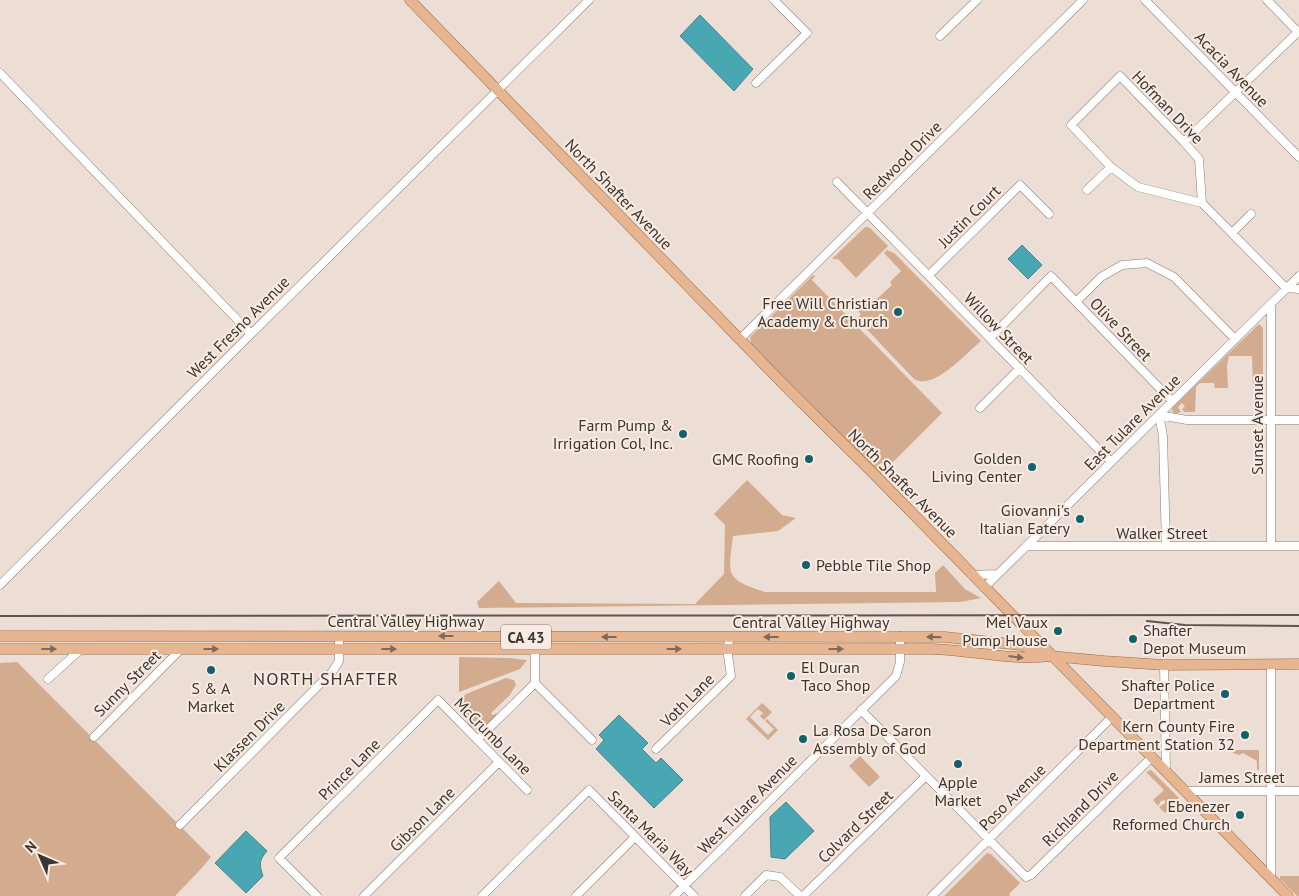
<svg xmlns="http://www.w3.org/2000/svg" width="1299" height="896" viewBox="0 0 1299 896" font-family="'PT Sans',sans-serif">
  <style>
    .green { fill: #d3ab8e }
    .water { fill: #49a7b4; stroke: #45858d }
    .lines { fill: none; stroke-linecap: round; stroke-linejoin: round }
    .minor-casing { stroke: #8b7f76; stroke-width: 9 }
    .major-casing { stroke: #9e6a40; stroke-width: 11 }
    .minor { stroke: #fff; stroke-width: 8 }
    .major { stroke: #e5b691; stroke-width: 10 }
    .rail { stroke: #5d5551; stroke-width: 2 }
    .oneway { fill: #7f6958 }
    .poi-dot { fill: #13626b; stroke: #f9ebe1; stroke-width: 2 }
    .labels { text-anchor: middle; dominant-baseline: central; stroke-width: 4; stroke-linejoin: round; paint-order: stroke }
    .shield { fill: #f9ebe1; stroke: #746c66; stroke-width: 1 }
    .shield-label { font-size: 15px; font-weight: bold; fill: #3b3532 }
    .street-label { font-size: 16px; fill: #3b3532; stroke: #f9ebe1 }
    .poi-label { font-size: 16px; fill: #3b3532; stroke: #f9ebe1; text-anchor: end }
    .neighbourhood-label { font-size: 18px; letter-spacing: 1px; fill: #3b3532; stroke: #f9ebe1 }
  </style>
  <rect width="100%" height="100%" fill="#ecded4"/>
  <path class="green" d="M866 227 870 228 888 246 856 278 838 259H832L863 229Z
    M887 250 894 253 981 341C966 353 934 391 914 379L857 319 861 314 855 308 865 299 869 303 865 308 866 309 892 285 890 282 901 271 884 253Z
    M813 275 815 276 812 280 942 413 887 468 881 463 876 467 882 473 879 475 752 347 750 337Z
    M1259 324 1263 328V388H1253L1252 356H1229L1227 366 1228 388H1215L1214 383H1200L1196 387 1195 412H1184L1182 409 1185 406 1182 403 1178 407 1181 412 1175 414 1173 413 1172 408Z
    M747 480 782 515 796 518 778 531 733 536C728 576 725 579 765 592H936L935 573 943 565 965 589 981 598 960 602 479 608 477 602 499 581 516 603 695 604 724 574 725 525 714 514Z
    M459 657 509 658 527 660 520 669 459 692Z
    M17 662 211 857 200 870 175 896H0V663Z
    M506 678 514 680 516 685 509 696 491 713 493 715 497 713C494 721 485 728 478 730L469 727 462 701 463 697 466 694Z
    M762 703 772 712 764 720 760 716 763 713 758 709 750 717 768 735 774 729 765 721 767 719 778 730 768 740 746 719Z
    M1233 750H1259V770H1257V761L1243 753 1239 755 1233 753Z
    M860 756 880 777 869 787 849 766Z
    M1151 770 1179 798 1165 813 1159 807 1165 803V800L1161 801 1158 806 1153 800 1164 790 1146 772Z
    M987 853 991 854 1020 883 1009 894 1010 896H944Z
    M1280 876H1299V896H1297L1280 879Z"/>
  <path class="water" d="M700 15 753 69 734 91 680 36Z
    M1022 245 1042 265 1028 279 1008 259Z
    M619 715 648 743 642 749 656 763 661 758 683 780 654 808 596 749 604 740 599 735Z
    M786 802 814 831 785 859 771 857 770 817Z
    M246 831 267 851C259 860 259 865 263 876L246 893 215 863Z"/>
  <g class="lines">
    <g class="minor-casing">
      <path id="minor" d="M1145 0 1299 157
        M1267 0 1299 33
        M940 36 977 0
        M0 73 251 334
        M756 83 807 33 774 0
        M1184 142 1299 31
        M837 182 1111 462
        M1087 190 1111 167
        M1202 203 1138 187 1111 167 1071 125 1120 76 1184 142 1199 159 1202 203 1286 288 1299 289
        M1232 233 1251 214
        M929 275 1020 185 1049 214
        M1076 302 1101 277 1122 265 1147 263 1174 277 1235 339
        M990 338 1051 276 1172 401
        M739 340 1083 0
        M980 408 1020 368
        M1026 546H1299
        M1166 546 1163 436 1159 415 1187 420H1299
        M1271 546V304
        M972 575 998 574
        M0 585 251 334 589 0
        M984 588 1299 276
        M1271 664V879
        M1164 665 1166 771
        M48 679 81 649
        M535 683 592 740
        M861 710 1026 877 1031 875 1152 757
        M94 737 181 649
        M477 740 535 683V637
        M656 749 731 676 728 655 729 637
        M1185 791H1299
        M180 825 332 672 339 661V636
        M317 896 279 858 438 700 527 790
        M364 896 499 762
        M482 896 589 790 694 896
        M576 896 635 837
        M674 896 896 676 900 662V636
        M745 896 766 875 780 877 800 896
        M803 896 926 776
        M932 896 1112 717"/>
    </g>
    <g class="major-casing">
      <path id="major" d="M410 0 790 391 872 472 1288 896
        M0 636 945 637 1021 645 1050 656 1104 661 1164 665 1299 664
        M0 649H932C971 650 1011 661 1049 656"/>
    </g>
    <use href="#minor" class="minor"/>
    <use href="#major" class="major"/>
    <path class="rail" d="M0 616 1299 615
      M1147 621 1185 625 1299 626"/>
  </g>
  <defs><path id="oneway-solid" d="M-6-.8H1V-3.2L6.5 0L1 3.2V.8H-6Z" transform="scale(1.25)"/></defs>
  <g class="oneway">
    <use href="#oneway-solid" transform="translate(446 636) rotate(-180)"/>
    <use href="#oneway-solid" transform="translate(609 637) rotate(-180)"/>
    <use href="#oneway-solid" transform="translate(771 637) rotate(180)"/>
    <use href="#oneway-solid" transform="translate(934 637) rotate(-179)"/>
    <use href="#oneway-solid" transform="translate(49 649)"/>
    <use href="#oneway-solid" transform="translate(211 649)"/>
    <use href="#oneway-solid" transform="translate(389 649)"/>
    <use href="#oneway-solid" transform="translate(674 649)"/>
    <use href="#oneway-solid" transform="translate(836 649)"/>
    <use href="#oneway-solid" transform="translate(1016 657) rotate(7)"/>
  </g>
  <g class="poi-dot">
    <circle cx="898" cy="312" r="5"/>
    <circle cx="683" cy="434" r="5"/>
    <circle cx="809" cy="459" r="5"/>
    <circle cx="1032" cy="467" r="5"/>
    <circle cx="1080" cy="519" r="5"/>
    <circle cx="806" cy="565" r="5"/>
    <circle cx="1058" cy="631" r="5"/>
    <circle cx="1133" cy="639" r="5"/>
    <circle cx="211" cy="670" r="5"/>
    <circle cx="791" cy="676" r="5"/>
    <circle cx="1225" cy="694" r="5"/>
    <circle cx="1245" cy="735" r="5"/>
    <circle cx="803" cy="739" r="5"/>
    <circle cx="958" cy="764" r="5"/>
    <circle cx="1240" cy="815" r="5"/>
  </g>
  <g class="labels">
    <rect class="shield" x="501" y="624.5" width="50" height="25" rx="4"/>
    <g class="shield-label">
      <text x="526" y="637">CA 43</text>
    </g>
    <g class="street-label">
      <text transform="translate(1232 69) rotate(46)">Acacia Avenue</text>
      <text transform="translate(1168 107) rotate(46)">Hofman Drive</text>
      <text transform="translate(902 160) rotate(-45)">Redwood Drive</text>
      <text transform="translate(619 194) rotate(46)">North Shafter Avenue</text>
      <text transform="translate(969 216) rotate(-45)">Justin Court</text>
      <text transform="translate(238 327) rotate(-45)">West Fresno Avenue</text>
      <text transform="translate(999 328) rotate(46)">Willow Street</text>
      <text transform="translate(1121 329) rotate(46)">Olive Street</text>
      <text transform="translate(1132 422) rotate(-45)">East Tulare Avenue</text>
      <text transform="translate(1257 425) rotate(-90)">Sunset Avenue</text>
      <text transform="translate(903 483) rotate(45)">North Shafter Avenue</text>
      <text x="1162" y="533">Walker Street</text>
      <text x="406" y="621">Central Valley Highway</text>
      <text x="811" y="622">Central Valley Highway</text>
      <text transform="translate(127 683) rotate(-45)">Sunny Street</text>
      <text transform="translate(687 700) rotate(-45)">Voth Lane</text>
      <text transform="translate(249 736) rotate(-45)">Klassen Drive</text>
      <text transform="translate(493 736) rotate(45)">McCrumb Lane</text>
      <text transform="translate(349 769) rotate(-45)">Prince Lane</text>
      <text x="1242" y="777">James Street</text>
      <text transform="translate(1012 797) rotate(-45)">Poso Avenue</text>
      <text transform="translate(747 804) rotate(-45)">West Tulare Avenue</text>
      <text transform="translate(1080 808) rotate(-45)">Richland Drive</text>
      <text transform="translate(422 819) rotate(-45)">Gibson Lane</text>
      <text transform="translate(855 826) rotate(-44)">Colvard Street</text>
      <text transform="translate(651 833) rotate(45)">Santa Maria Way</text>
    </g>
    <g class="poi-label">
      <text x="888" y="303">Free Will Christian<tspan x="888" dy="18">Academy &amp; Church</tspan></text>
      <text x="673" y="425">Farm Pump &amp;<tspan x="673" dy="18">Irrigation Col, Inc.</tspan></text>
      <text x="1022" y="458">Golden<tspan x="1022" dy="18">Living Center</tspan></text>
      <text x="799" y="459">GMC Roofing</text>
      <text x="1070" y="510">Giovanni's<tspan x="1070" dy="18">Italian Eatery</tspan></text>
      <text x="816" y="565" text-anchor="start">Pebble Tile Shop</text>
      <text x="1048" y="622">Mel Vaux<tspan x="1048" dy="18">Pump House</tspan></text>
      <text x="1143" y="630" text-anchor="start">Shafter<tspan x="1143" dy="18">Depot Museum</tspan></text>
      <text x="801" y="667" text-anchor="start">El Duran<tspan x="801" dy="18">Taco Shop</tspan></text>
      <text x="1215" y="685">Shafter Police<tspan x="1215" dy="18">Department</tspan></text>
      <text x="211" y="688" text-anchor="middle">S &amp; A<tspan x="211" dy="18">Market</tspan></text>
      <text x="1235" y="726">Kern County Fire<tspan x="1235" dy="18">Department Station 32</tspan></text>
      <text x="813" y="730" text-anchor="start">La Rosa De Saron<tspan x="813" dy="18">Assembly of God</tspan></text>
      <text x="958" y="782" text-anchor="middle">Apple<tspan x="958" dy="18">Market</tspan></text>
      <text x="1230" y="806">Ebenezer<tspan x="1230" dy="18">Reformed Church</tspan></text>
    </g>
    <g class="neighbourhood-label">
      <text x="326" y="678">NORTH SHAFTER</text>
    </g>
  </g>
  <g transform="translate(40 856) rotate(315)" stroke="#f9ebe1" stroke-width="4" paint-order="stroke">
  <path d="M0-4L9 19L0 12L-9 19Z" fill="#3b3532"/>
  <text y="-8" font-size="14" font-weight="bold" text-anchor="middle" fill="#3b3532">N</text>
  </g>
</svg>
